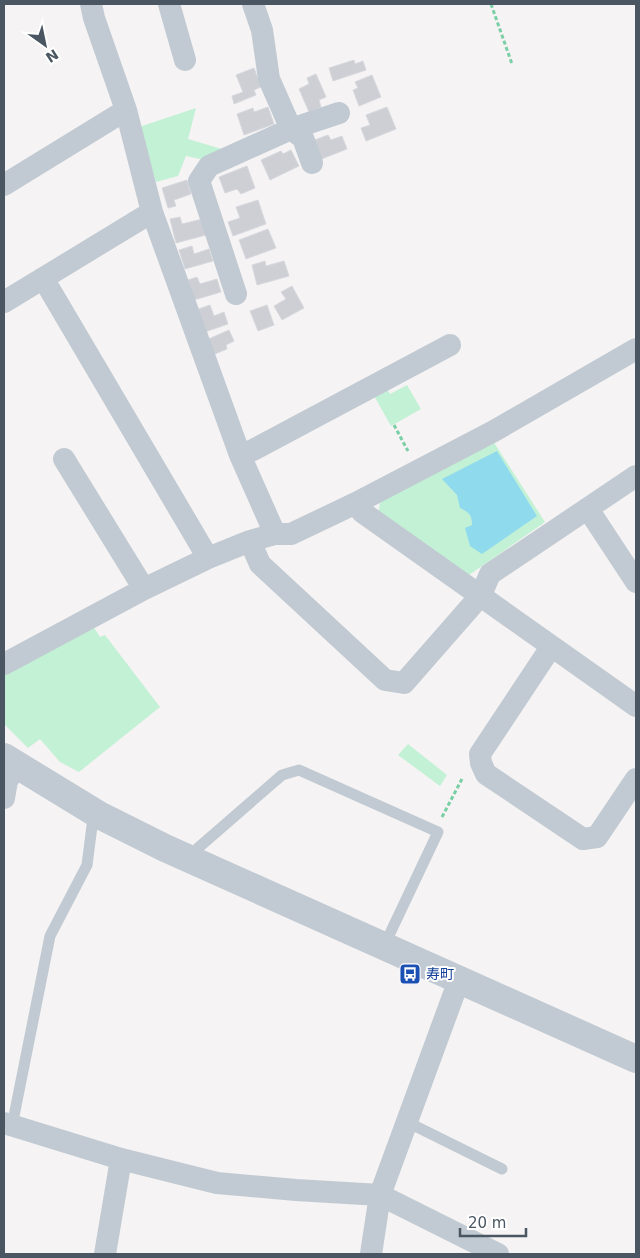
<svg xmlns="http://www.w3.org/2000/svg" width="640" height="1258" viewBox="0 0 640 1258" font-family="'DejaVu Sans','Noto Sans JP',sans-serif">
  <style>
    .green { fill: #c3f1d5 }
    .water { fill: #90daee }
    .building { fill: #cdcfd5; stroke: #d7d9de }
    .lines { fill: none; stroke-linecap: round; stroke-linejoin: round }
    .path { stroke: #7ad0a6; stroke-width: 3; stroke-dasharray: 4 2.5; stroke-linecap: butt }
    .service { stroke: #c1cad2; stroke-width: 11 }
    .minor { stroke: #c1cad2; stroke-width: 22 }
    .tertiary { stroke: #c1cad2; stroke-width: 28 }
    .labels { text-anchor: middle; dominant-baseline: central; stroke-width: 4; stroke-linejoin: round; paint-order: stroke }
    .transit-label { font-size: 14px; fill: #164399; stroke: #fff; text-anchor: start }
  </style>
  <rect width="100%" height="100%" fill="#f5f3f3"/>
  <path class="green" d="M196 108 188 139 222 149 200 159 186 156 178 176 156 182 139 127Z
    M407 385 421 409 391 426 373 394 386 387 390 394Z
    M493 441 545 522 469 575 378 516 380 502Z
    M93 626 100 637 105 635 160 707 79 772 60 762 40 739 28 748 4 724V672Z
    M408 744 447 775 440 786 398 755Z"/>
  <path class="water" d="M497 451 537 516 482 554 470 546 465 528 472 525C472 515 469 512 460 508L457 495 442 479Z"/>
  <path class="building" d="M354 60 355 64 363 61 366 70 333 81 329 68Z
    M254 68 261 87 254 90 256 95 234 104 232 96 243 92 236 75Z
    M316 74 326 97 319 100 321 107 309 112 299 89 309 84 307 78Z
    M372 75 381 97 359 106 353 90 358 88 355 82Z
    M268 107 274 124 244 135 237 114 253 108 254 112Z
    M387 107 396 129 366 141 361 128 370 125 366 115Z
    M328 135 331 140 342 136 347 149 319 160 312 141Z
    M291 150 299 166 270 180 261 160 281 151 283 154Z
    M247 166 255 188 241 194 237 189 225 193 219 177Z
    M187 180 191 194 174 200 176 206 168 208 162 188Z
    M258 200 266 224 233 236 228 222 240 218 236 207Z
    M180 217 182 224 202 219 206 235 176 243 170 219Z
    M268 229 276 248 246 259 239 240Z
    M192 246 194 254 209 249 213 261 185 269 179 250Z
    M265 261 266 266 284 261 289 276 257 285 252 265Z
    M197 277 200 284 217 279 221 292 194 300 188 280Z
    M292 286 304 308 282 320 274 306 286 299 281 292Z
    M210 305 214 316 224 312 228 324 205 332 196 310Z
    M267 305 274 325 258 331 250 311Z
    M229 330 234 341 226 345 227 349 210 356 204 341Z"/>
  <g class="lines">
    <path class="path" d="M491 4 512 64
      M394 425 408 451
      M442 817 463 777"/>
    <path class="service" d="M193 860 198 848 282 775 299 770 438 832 384 946
      M407 1122 502 1169
      M12 1126 50 936 87 865 92 826 99 815"/>
    <path class="minor" d="M91 4 94 18 126 110 152 212
      M169 4 185 60
      M253 4 262 30 269 79 291 129 339 113
      M4 185 126 110
      M43 278 208 558
      M236 294 199 181 209 166 291 129 303 138 312 163
      M4 302 152 212 240 455 275 534
      M240 455 253 450 450 345
      M64 459 144 589
      M356 503 362 512 636 706
      M588 509 636 582
      M250 541 260 564 385 680 404 683 481 595 490 574 636 476
      M551 647 480 754 481 763 486 774 583 839 597 837 636 779
      M4 664 144 589 208 558 250 541 275 534H291L356 503 494 431 636 349
      M4 798 7 781 17 765
      M4 1123 121 1159 217 1183 296 1190 380 1195 498 1254
      M105 1254 121 1159
      M371 1254 380 1195 459 980"/>
    <path class="tertiary" d="M4 757 99 815 165 848 636 1059"/>
  </g>
  <defs>
    <g id="bus-square" transform="scale(1.125)"><rect x="-9" y="-9" width="18" height="18" rx="4" fill="#1a4fb4" stroke="#fff"/><path d="M-5-6H5V4H4V6H2V4H-2V6H-4V4H-5ZM-3.5-4V0h7V-4ZM-3.5 1.2v1.5H-2V1.2ZM2 1.2v1.5H3.5V1.2Z" fill="#fff"/></g>
  </defs>
  <g fill-rule="evenodd">
    <use href="#bus-square" x="410" y="974"/>
  </g>
  <g class="labels">
    <g class="transit-label">
      <text x="426" y="974">寿町</text>
    </g>
  </g>
  <rect width="640" height="1258" fill="none" stroke="#4a5661" stroke-width="10"/>
  <g transform="translate(45 45) rotate(147)" stroke="#ffffff" stroke-width="4" paint-order="stroke">
  <path d="M0-4L9 19L0 12L-9 19Z" fill="#4a5661"/>
  <text y="-8" font-size="14" font-weight="bold" text-anchor="middle" fill="#4a5661">N</text>
  </g>
  <path d="M460 1228v8h66v-8" fill="none" stroke="#4a5661" stroke-width="2.5"/>
  <text x="468" y="1228" font-size="15" fill="#4a5661" stroke="#ffffff" stroke-width="4" paint-order="stroke">20 m</text>
</svg>
